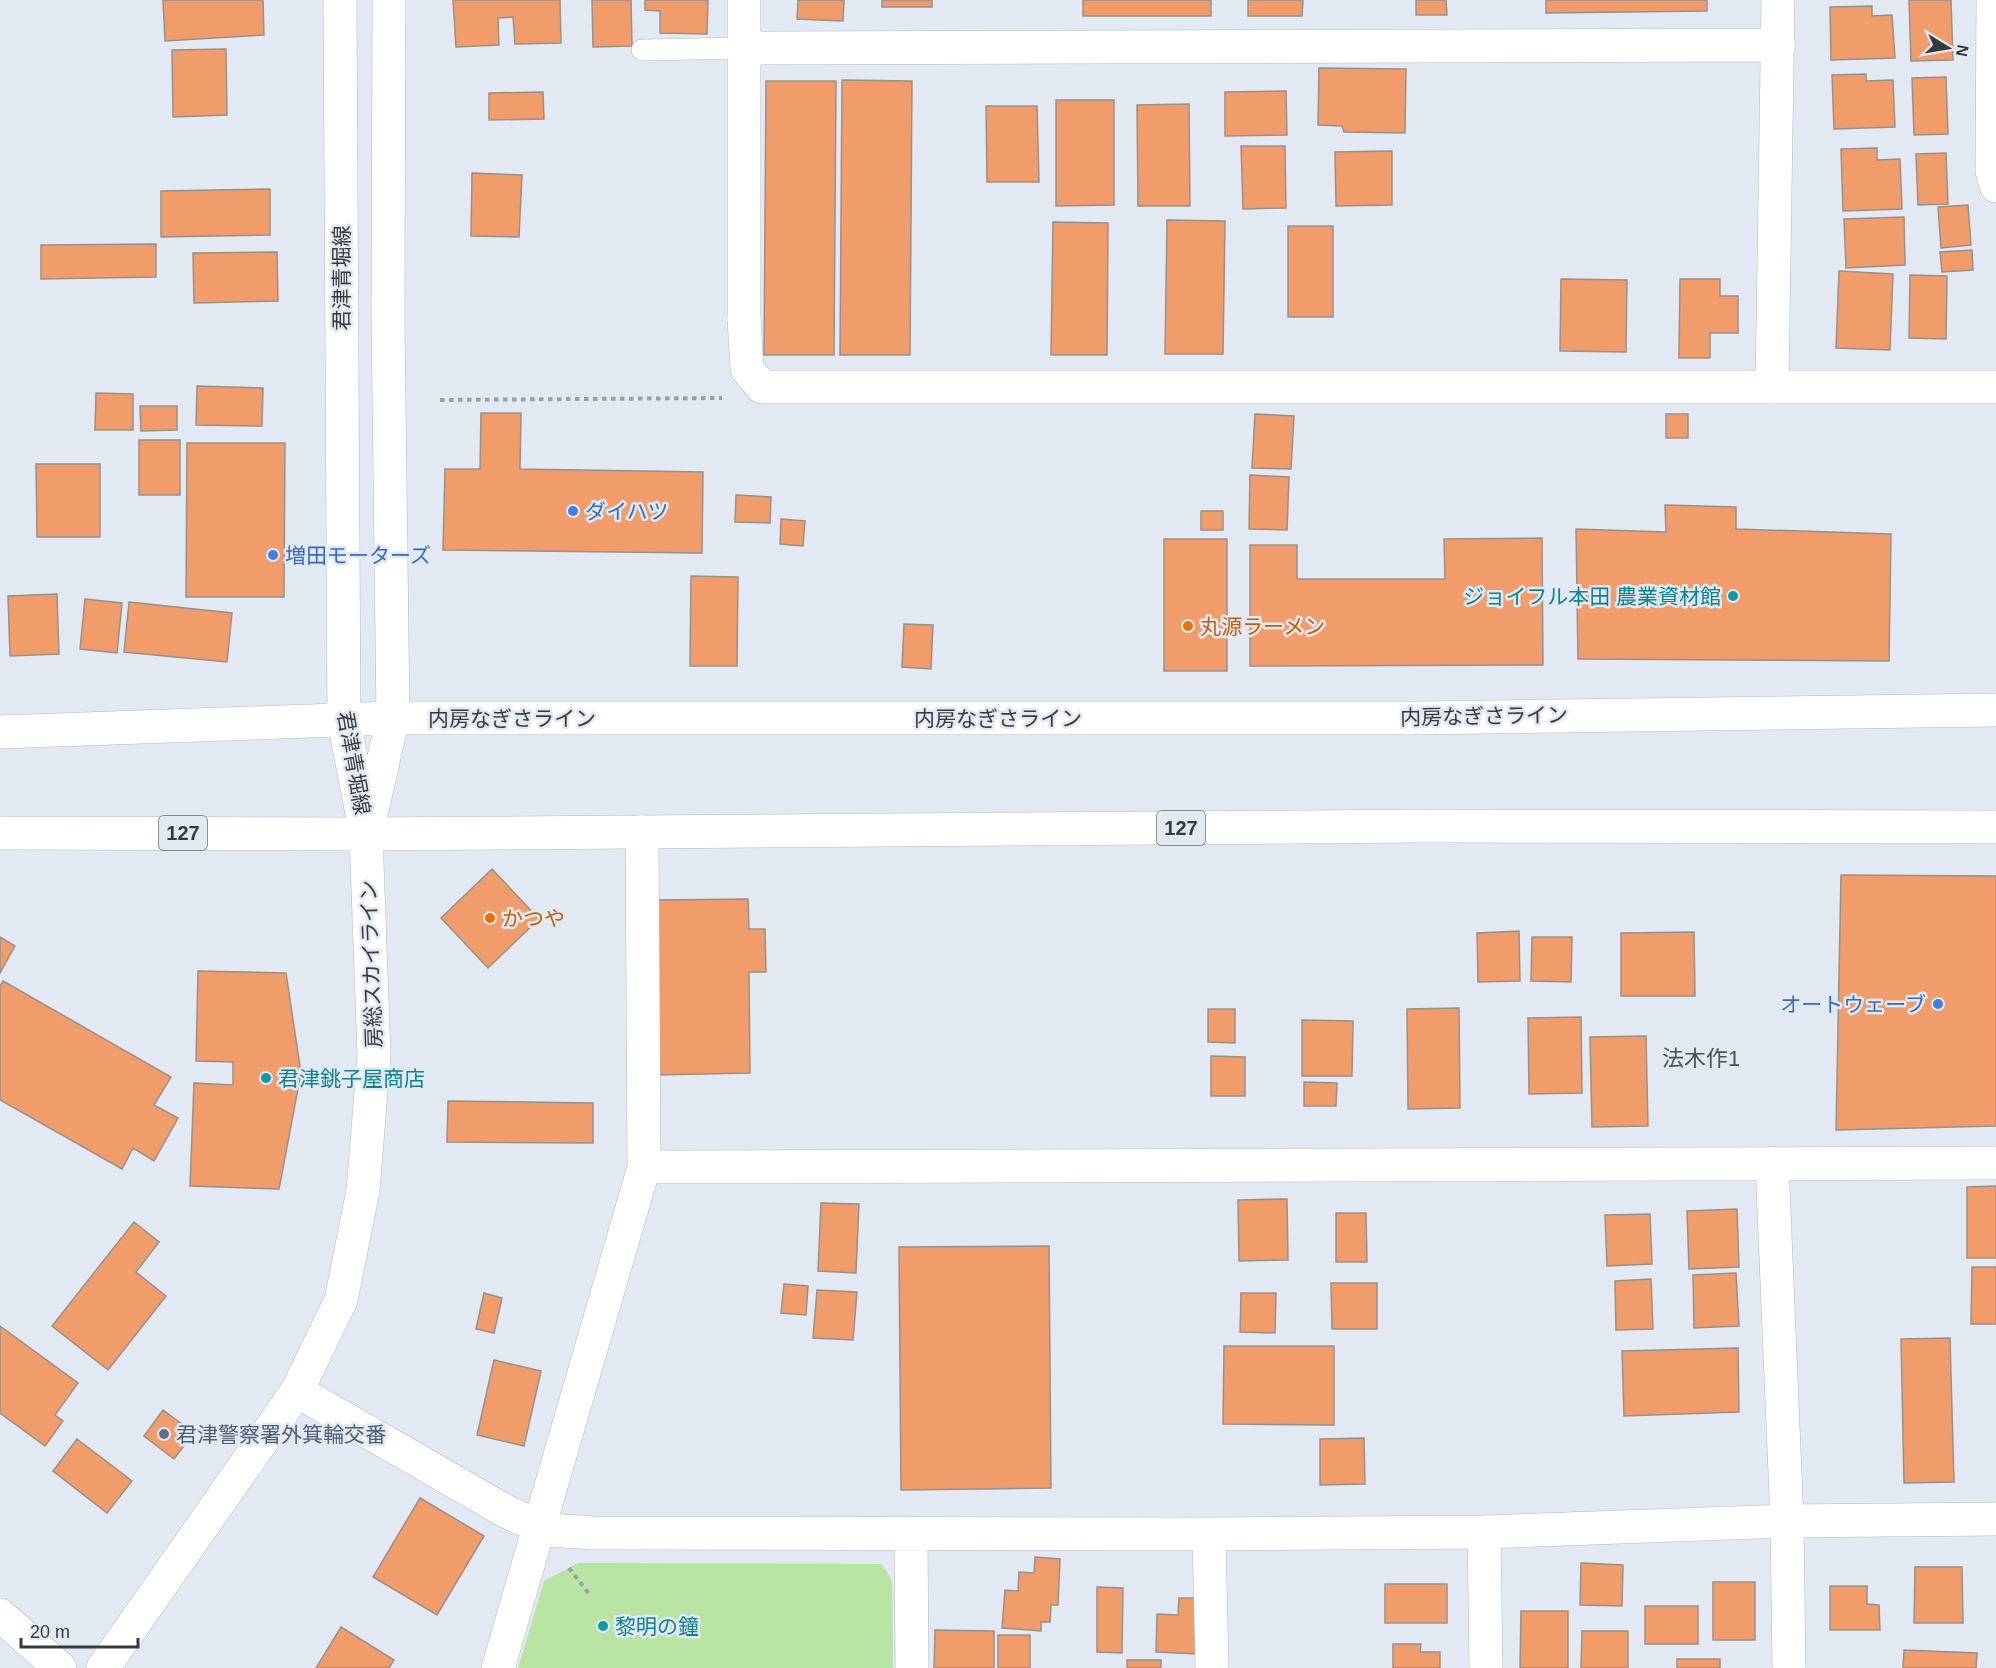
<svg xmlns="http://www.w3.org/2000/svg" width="1996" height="1668" viewBox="0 0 1996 1668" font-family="Arial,'Noto Sans JP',sans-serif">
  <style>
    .green { fill: #b9e5a4 }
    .building { fill: #f19c6b; stroke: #9a908b; stroke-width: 1.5 }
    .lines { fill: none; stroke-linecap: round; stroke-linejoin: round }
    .service-casing { stroke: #b1b9c1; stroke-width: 22 }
    .minor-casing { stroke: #b1b9c1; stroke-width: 34 }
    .tertiary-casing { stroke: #b1b9c1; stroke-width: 34 }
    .secondary-casing { stroke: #b1b9c1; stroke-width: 34 }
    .trunk-casing { stroke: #b1b9c1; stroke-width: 34 }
    .path { stroke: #9aa0a6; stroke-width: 4; stroke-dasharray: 4.5 4.5; stroke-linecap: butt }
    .service { stroke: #fff; stroke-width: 21 }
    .minor { stroke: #fff; stroke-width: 33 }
    .tertiary { stroke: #fff; stroke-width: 33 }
    .secondary { stroke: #fff; stroke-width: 33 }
    .trunk { stroke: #fff; stroke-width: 33 }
    .shop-dot { fill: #3f7fe0; stroke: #e2e9f2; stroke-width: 2 }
    .culture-dot { fill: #0f9aa8; stroke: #e2e9f2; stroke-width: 2 }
    .food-dot { fill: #e8710a; stroke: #e2e9f2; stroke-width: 2 }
    .service-dot { fill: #5c6f8a; stroke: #e2e9f2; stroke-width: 2 }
    .labels { text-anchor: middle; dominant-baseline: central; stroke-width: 5; stroke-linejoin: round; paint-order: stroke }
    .shield { fill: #e2e9f2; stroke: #6a6e73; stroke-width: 1.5 }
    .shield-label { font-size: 20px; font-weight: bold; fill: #373a3d }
    .street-label { font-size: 21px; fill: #373a3d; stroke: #e2e9f2 }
    .shop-label { font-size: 21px; fill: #366cbe; stroke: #e2e9f2; text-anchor: start }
    .culture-label { font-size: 21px; fill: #0d838f; stroke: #e2e9f2; text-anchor: start }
    .food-label { font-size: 21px; fill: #c56008; stroke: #e2e9f2; text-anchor: start }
    .service-label { font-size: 21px; fill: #4e5e75; stroke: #e2e9f2; text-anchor: start }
    .neighbourhood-label { font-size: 22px; fill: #4a5158; stroke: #e2e9f2 }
  </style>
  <rect width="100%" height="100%" fill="#e2e9f2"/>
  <path class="green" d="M578 1563 881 1564 887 1572 892 1581 893 1668H518L544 1581Z"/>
  <path class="building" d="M163 0H263L264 35 165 41Z
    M453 0H560L561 43 515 44 513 17 498 18 499 45 456 47Z
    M592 0H631L632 46 593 47Z
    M645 0H708L707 34 660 33V11L645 10Z
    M798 0H844L843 21 797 19Z
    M882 0H932V7H882Z
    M1083 0H1211V16H1083Z
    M1248 0H1303L1302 16H1248Z
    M1416 0H1446L1447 15H1416Z
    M1546 0H1707V11L1546 13Z
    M1909 0H1951L1953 60 1911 61Z
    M1872 6V16L1892 15 1895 58 1831 60 1830 7Z
    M226 49 227 115 173 117 172 50Z
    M1319 68 1406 69 1405 133 1344 132 1342 126 1318 125Z
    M1866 74V81L1893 80 1895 127 1834 129 1832 75Z
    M1946 77 1948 134 1914 135 1912 78Z
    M842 80 912 81 910 355H840Z
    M766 81H836L834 355H764Z
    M1286 91 1287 135 1225 136V92Z
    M543 92 544 119 489 120V93Z
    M1056 100H1114V205L1056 206Z
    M1189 104 1190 206H1138L1137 105Z
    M986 106H1037L1039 182H987Z
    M1241 146H1285L1286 208 1243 209Z
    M1877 148V160L1900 159 1902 209 1843 211 1841 149Z
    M1392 151V205L1336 206 1335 152Z
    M1946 153 1948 204 1918 205 1916 154Z
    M472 173 522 175 519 237 471 236Z
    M270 189V235L161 237V191Z
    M1968 205 1971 245 1941 248 1938 207Z
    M1904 217 1905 265 1846 268 1844 219Z
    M1167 220 1225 221 1223 354H1165Z
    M1053 222 1108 223 1107 355H1051Z
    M1288 226H1333V317H1288Z
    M156 244V277L41 279V245Z
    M1972 250 1973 270 1942 272 1940 252Z
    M277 252 278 301 194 303 193 253Z
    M1839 271 1893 274 1890 350 1836 348Z
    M1910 275 1947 276 1946 339 1909 338Z
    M1561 279 1627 280 1626 352 1560 351Z
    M1680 279H1720V296H1738V333H1710V358H1679Z
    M197 386 263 388 262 426 196 425Z
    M96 393 133 394V430H95Z
    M140 406H177V430L141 431Z
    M481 413H521L520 469 703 472 702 553 443 550 445 469H480Z
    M1255 414 1294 416 1291 469 1252 468Z
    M1666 414H1688V438H1666Z
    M139 440H180V495H139Z
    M187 443H285L284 597H186Z
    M36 464H100V537H37Z
    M1250 475 1289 477 1287 530 1249 529Z
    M736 495 771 497 770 523 735 522Z
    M1665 505 1736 507V529L1891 534 1889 661 1578 659 1576 529 1666 532Z
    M1201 511H1223V530H1201Z
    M781 519 805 521 803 546 780 544Z
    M1542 538 1543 665 1250 666V545H1297V579H1445L1444 539Z
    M1164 539H1227V671H1164Z
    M691 576 738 577 737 666H690Z
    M57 594 59 654 10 656 8 596Z
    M85 599 122 603 117 653 80 649Z
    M129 602 232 613 227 662 124 652Z
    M904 624 933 625 931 669 902 667Z
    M492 869 539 919 488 968 441 918Z
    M1841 875 1996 876V1126L1836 1130Z
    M748 899 749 929H765L766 972H749L750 1073 655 1075 654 900Z
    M1519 931 1520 981 1478 982 1477 933Z
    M1694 932 1695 996H1621V933Z
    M0 937 15 946 0 973Z
    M1532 937H1572L1571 982 1531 981Z
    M198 971 286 973 301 1073 279 1189 190 1186 194 1083 233 1085V1062L196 1061Z
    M3 981 171 1077 154 1105 178 1118 154 1161 133 1148 122 1169 0 1100V986Z
    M1459 1008 1460 1108 1408 1109 1407 1009Z
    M1208 1009H1235V1043L1208 1042Z
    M1581 1017 1582 1093 1529 1094 1528 1018Z
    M1302 1020 1353 1021 1352 1076H1302Z
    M1646 1036 1648 1126 1592 1127 1590 1037Z
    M1211 1056 1245 1057V1096H1211Z
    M1304 1082 1337 1083 1336 1106H1304Z
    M448 1101 593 1103V1143L447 1142Z
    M1996 1186V1258H1967V1187Z
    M1287 1199 1288 1260 1239 1261 1238 1200Z
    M821 1203 859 1204 856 1273 818 1271Z
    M1737 1209 1739 1267 1689 1269 1687 1211Z
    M1336 1213H1366L1367 1262H1336Z
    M1650 1214 1652 1264 1607 1266 1605 1215Z
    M134 1222 159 1242 136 1272 166 1296 108 1370 52 1326Z
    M1049 1246 1051 1488 901 1490 899 1247Z
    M1972 1267H1996V1324H1971Z
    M1736 1273 1739 1326 1694 1328 1693 1275Z
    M1651 1279 1653 1329 1616 1330 1615 1281Z
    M1331 1283H1377V1329H1332Z
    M784 1284 808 1286 806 1315 781 1313Z
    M817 1290 857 1292 853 1340 813 1338Z
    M484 1293 502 1298 494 1333 476 1329Z
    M1241 1293H1276L1275 1333 1240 1332Z
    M0 1326 78 1383 55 1415 63 1421 45 1446 0 1413Z
    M1950 1338 1954 1482 1904 1483 1901 1339Z
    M1224 1346H1334V1425L1223 1424Z
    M1738 1348 1739 1412 1624 1416 1622 1351Z
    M494 1360 541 1371 524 1446 477 1435Z
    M163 1410 194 1433 174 1459 144 1436Z
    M1364 1438 1365 1484 1320 1485V1439Z
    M77 1439 132 1481 107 1513 53 1471Z
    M420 1498 484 1536 437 1615 373 1577Z
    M1035 1557 1060 1559 1058 1605H1051L1050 1622H1041V1631L1002 1628 1005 1590 1018 1591 1019 1572 1034 1573Z
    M1581 1563 1623 1565 1622 1606 1580 1605Z
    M1915 1567H1962L1963 1623H1914Z
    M1713 1582H1755V1640H1713Z
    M1385 1584H1447V1623H1385Z
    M1830 1586H1867V1604L1879 1605 1880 1630H1830Z
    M1097 1587 1123 1588 1122 1653 1097 1652Z
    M1179 1598H1200L1198 1654 1156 1652 1157 1614 1178 1615Z
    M1645 1606H1698V1644H1645Z
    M1521 1611H1568V1668H1520Z
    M341 1627 394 1660 389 1668H316Z
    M935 1630 994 1631V1668H934Z
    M1582 1631H1628V1668H1581Z
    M998 1635H1030V1668H998Z
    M1393 1644H1421L1420 1652H1440V1668H1393Z
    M1904 1650 1977 1653 1976 1668H1903Z
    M1677 1659H1720V1668H1677Z
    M1127 1660H1161V1668H1127Z"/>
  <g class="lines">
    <g class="service-casing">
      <path id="service" d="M642 50 744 48"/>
    </g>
    <g class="minor-casing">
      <path id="minor" d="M1993 0 1992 171 1996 186
        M744 319 747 369 762 387H1996
        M1772 1163 1787 1521 1789 1668
        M644 1167 1996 1163
        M297 1391 507 1512 548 1530 593 1533 1209 1534 1484 1532 1787 1521 1996 1519
        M1484 1532 1486 1668
        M911 1533 912 1668
        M1209 1534 1212 1668
        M0 1615 60 1668
        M498 1668 644 1167 642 832"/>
    </g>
    <g class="tertiary-casing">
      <path id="tertiary" d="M744 0V319
        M744 48 1779 45
        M1772 387 1778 0"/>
    </g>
    <g class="secondary-casing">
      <path id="secondary" d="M369 823 393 718 388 318 389 0
        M103 1668 297 1391 341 1300 363 1191 374 1055 366 834 344 721 340 0"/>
    </g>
    <g class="trunk-casing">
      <path id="trunk" d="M0 732 393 718H1418L1996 710
        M0 833 366 834 1424 826 1996 827"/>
    </g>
    <path class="path" d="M440 400 722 398
      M569 1568 589 1594"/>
    <use href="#service" class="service"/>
    <use href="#minor" class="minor"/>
    <use href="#tertiary" class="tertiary"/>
    <use href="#secondary" class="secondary"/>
    <use href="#trunk" class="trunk"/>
  </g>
  <g class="shop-dot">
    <circle cx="573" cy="511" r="6"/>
    <circle cx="273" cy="555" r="6"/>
    <circle cx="1938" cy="1004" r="6"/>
  </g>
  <g class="culture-dot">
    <circle cx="1733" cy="596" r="6"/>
    <circle cx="266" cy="1078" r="6"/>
    <circle cx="603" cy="1626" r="6"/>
  </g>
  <g class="food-dot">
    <circle cx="1188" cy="626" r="6"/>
    <circle cx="490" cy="918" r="6"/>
  </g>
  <circle class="service-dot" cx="164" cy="1434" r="6"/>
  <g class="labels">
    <g class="shield">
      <rect x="1157" y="811" width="48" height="34" rx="4.5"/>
      <rect x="159" y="816" width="48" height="34" rx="4.5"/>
    </g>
    <g class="shield-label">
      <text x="1181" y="828">127</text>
      <text x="183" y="833">127</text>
    </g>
    <g class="street-label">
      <text transform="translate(341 278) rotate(-90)">君津青堀線</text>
      <text transform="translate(1484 716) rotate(-1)">内房なぎさライン</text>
      <text x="512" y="718">内房なぎさライン</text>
      <text x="998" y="718">内房なぎさライン</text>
      <text transform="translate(354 763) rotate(80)">君津青堀線</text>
      <text transform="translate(371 964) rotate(-92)">房総スカイライン</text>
    </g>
    <g class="shop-label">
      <text x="585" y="511">ダイハツ</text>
      <text x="285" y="555">増田モーターズ</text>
      <text x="1926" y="1004" text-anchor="end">オートウェーブ</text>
    </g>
    <g class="culture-label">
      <text x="1721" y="596" text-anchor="end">ジョイフル本田 農業資材館</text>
      <text x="278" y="1078">君津銚子屋商店</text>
      <text x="615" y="1626">黎明の鐘</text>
    </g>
    <g class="food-label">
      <text x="1200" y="626">丸源ラーメン</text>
      <text x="502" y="918">かつや</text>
    </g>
    <g class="service-label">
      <text x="176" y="1434">君津警察署外箕輪交番</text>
    </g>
    <g class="neighbourhood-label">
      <text x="1701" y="1058">法木作1</text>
    </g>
  </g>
  <g transform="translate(1948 48) rotate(101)" stroke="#e2e9f2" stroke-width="4.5" paint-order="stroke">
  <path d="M0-4.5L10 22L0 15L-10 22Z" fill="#373a3d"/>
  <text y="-9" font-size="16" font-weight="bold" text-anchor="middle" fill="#373a3d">N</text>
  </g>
  <path d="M21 1638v9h117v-9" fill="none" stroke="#373a3d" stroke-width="3"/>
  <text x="30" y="1638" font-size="18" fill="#373a3d" stroke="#e2e9f2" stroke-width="4.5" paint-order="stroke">20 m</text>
</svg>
